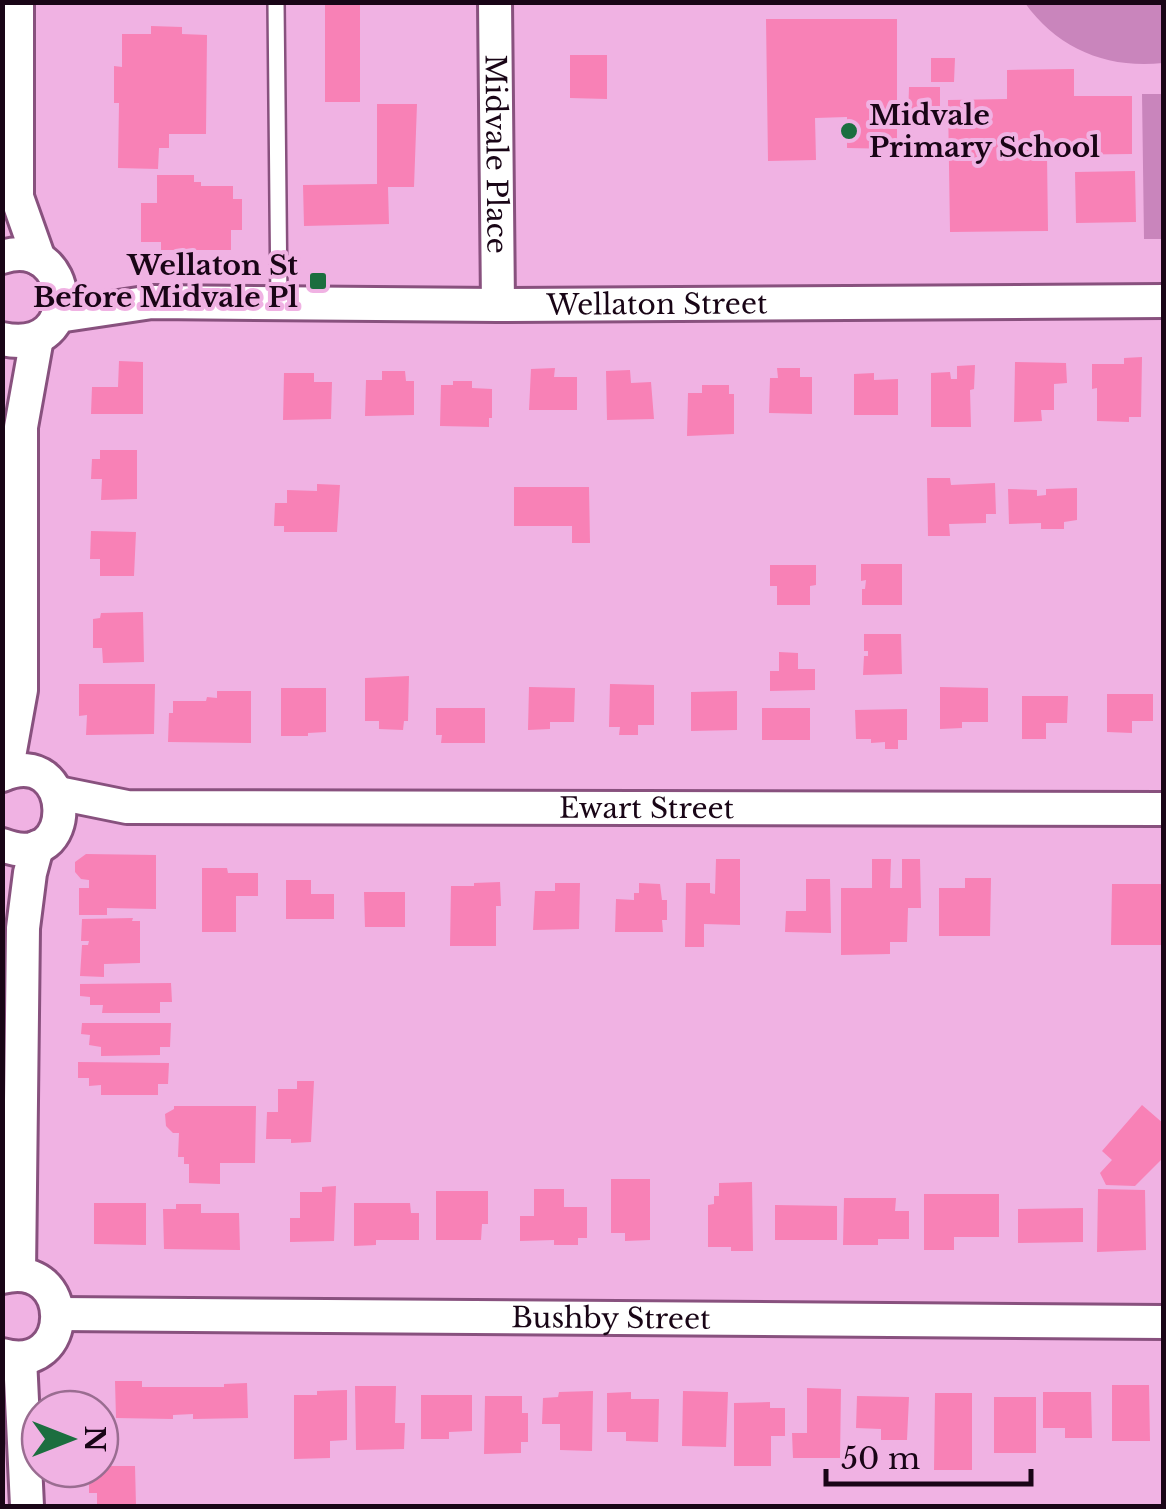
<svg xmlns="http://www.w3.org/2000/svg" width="1166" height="1509" viewBox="0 0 1166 1509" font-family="'Libre Baskerville',serif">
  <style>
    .green { fill: #c985bc }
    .building { fill: #f881b6 }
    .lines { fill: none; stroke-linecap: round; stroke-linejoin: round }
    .lane-casing { stroke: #88517e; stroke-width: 20 }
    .street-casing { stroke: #88517e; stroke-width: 38 }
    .lane { stroke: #fff; stroke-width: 15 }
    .street { stroke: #fff; stroke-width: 32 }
    .poi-dot { fill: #1c6e3f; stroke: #f0b2e3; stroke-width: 4 }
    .labels { text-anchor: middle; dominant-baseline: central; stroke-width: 8; stroke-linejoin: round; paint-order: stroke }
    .poi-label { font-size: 28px; font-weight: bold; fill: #190516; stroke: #f0b2e3; text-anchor: start }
    .street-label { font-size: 28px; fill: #190516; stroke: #f0b2e3 }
  </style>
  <rect width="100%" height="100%" fill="#f0b2e3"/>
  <path class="green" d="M1025 3H1163V63C1107 69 1058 49 1025 3Z
    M1142 94H1163V239H1144Z"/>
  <path class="building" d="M325 2H360V102H325Z
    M766 19H897V149L847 148V117L815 118 816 160 768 161Z
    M151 26 182 27V34L207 35 206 134H169V148H159L158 169 118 168 119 103H114V66L122 67V34H151Z
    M570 55H607V99L570 98Z
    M931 58H955L954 82H931Z
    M1074 69V96H1132V154L1047 155 1048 231 950 232 948 100 1007 99V70Z
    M909 87H940V118H908Z
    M377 104H417L414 187H388L389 224 304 226 303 185 377 184Z
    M1135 171 1136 222 1076 223 1075 172Z
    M157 175H194V182H201V186H233V199H242V230H231V250H161V242H141V203H157Z
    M1142 357 1141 417H1129V422L1097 421V388L1092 389V364H1124V358Z
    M119 361 143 362V414H91L92 387H118Z
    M1015 362 1066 363 1067 383 1054 384V410H1041L1042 421 1014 422Z
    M975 365 974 389 970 390 971 427H931V373L950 372 951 379H957V366Z
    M555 368 554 377H577V410H529L531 369Z
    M777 368H800V377H812V414L769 413 770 378H778Z
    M630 370 631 383 651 382 654 419 607 420 606 371Z
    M382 371H405L406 381H414V415L365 416 366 380H382Z
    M284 373H314V382H332L331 419 283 420Z
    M874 373V380L898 379V415H854V374Z
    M453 381H472V388L492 389V418H489V427L440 426 441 385H453Z
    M702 385H729V394H734V434L687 436 688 393H702Z
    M100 450H137V499L101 500 102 479H91L92 459H100Z
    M927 478H950L951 485 995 483 996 514H986V523L949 524 950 536H928Z
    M317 484 340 485 337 532H284V526H274L275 503H287V490L317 491Z
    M514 487H589L590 543H572V526H514Z
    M1077 488V520L1064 522V529H1041V523L1009 524 1008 489 1037 490V496L1046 495V489Z
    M91 531 136 532 134 576H100V559H90Z
    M861 564H902V605H862V589H865L866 580 861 581Z
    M770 565H816V585L810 586V605H777V586H770Z
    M143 612 144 662 103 663 102 648H93V619L100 618 101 613Z
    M864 634H901L902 674 863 675 864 656H868V651H864Z
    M779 652 798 653V669H815V690L770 691V671H779Z
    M409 676 408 721H404L403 730 379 729V721H365V678Z
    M79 684H155L154 734 86 735 87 715 79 716Z
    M610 684 654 685V725H638V735H619L620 727H609Z
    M529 687 575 688 574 722H550V729L528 730Z
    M940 687 988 688V722H962V728L940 729Z
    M281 688H326V732L308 733V736H281Z
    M217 691H251V743L168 742 169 713H173V701H206L207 697 217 698Z
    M737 691V730L691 731V692Z
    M1107 694H1153V721H1132V733L1107 732Z
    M1022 696H1068L1067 723H1046V739H1022Z
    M436 708H485V743H441L442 735H436Z
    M762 708H810V740H762Z
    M907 709V740H898V749H885V742L871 743V739H856L855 710Z
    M86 854 156 855V909L107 908V915H79V888H89V880L81 879 75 872V862Z
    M716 859H740V925L704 924V947H685L686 883H710V893L715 894Z
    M872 859H891L890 888H902V859H920L921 908H908L907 942H890V954L841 955V888H872Z
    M202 868H227L228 873H258V896H236V932H202Z
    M965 878H991L990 936H939V888H965Z
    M806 879H830L831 933 785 932 786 911H806Z
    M286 880H311V894H334V919H286Z
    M500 882 501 906H496V946H450L451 886H474V883Z
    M555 883H580L579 929 533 930 535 891H555Z
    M639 883 660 884 662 900H667V920H662L663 932H615L616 899 634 900V893H639Z
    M1112 884H1164V945H1111Z
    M364 892H405V927H365Z
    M133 918 132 921H140V963L104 964V977L80 976 82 945H88L89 941H81L82 919Z
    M171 983 172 1002H160V1013H102L103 1005H90V997L80 996V984Z
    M82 1023H171L170 1047H160V1055L101 1056V1047L89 1045 90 1035 81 1034Z
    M78 1062 169 1063 168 1084H158V1095H101V1085L89 1086V1078H78Z
    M297 1081H314L311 1142 291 1143V1139H266L267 1112H278V1089H297Z
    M1142 1105 1164 1124V1157L1135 1186 1106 1185 1100 1173 1112 1160 1102 1151Z
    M174 1106H256L255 1163H220V1184L189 1183V1164H184V1157H178L179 1133H173L166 1126 165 1114 174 1109Z
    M611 1179H650V1240L625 1241V1233H611Z
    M752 1182 753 1251H731V1247H708V1205L714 1204V1196H719V1183Z
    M336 1186 334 1241 290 1242V1218H300V1192H322V1187Z
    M534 1189H564V1207H587V1238H578V1245H554V1240L520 1241V1216H534Z
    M1098 1189 1145 1190 1146 1250 1097 1252Z
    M436 1191H488V1224H482L481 1240H436Z
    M924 1194H999V1237H954V1250H924Z
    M844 1198H896L895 1211H909V1239H878V1245H843Z
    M94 1203H146V1245L94 1244Z
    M354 1203H410L411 1213H419V1240H376V1245L354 1246Z
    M176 1204H201V1213H239L240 1250 164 1249 163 1209H176Z
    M775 1205 837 1206V1240H775Z
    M1083 1208V1242L1018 1243V1209Z
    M115 1381H142V1387H224V1384L247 1383 248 1418 193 1419V1414L173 1415V1419L116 1418Z
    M1112 1385H1149L1150 1441H1112Z
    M355 1386H396L395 1423H405L404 1449 356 1450Z
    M807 1388 841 1389 840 1458H793L792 1433H807Z
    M347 1390V1440L330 1441V1458L294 1459V1395H317V1391Z
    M593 1391 592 1451 560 1450V1424H542L543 1398 558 1397 559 1392Z
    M683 1391 728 1392 726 1447 682 1446Z
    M631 1392V1399H659L658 1442 626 1441V1432H607V1393Z
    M1043 1392H1091L1092 1438H1065V1428H1043Z
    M935 1393H972V1470H934Z
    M421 1395H472V1431L449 1432V1439H421Z
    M485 1396H522V1413H528V1442H521V1453L484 1454Z
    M857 1396 909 1397 907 1440H881V1429L856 1428Z
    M994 1397H1036V1453H994Z
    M770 1402V1408H785V1436H771V1466H734V1403Z
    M100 1466H135L136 1506H97V1493H89V1469H100Z"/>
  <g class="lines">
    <g class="lane-casing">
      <path id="lane" d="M276 2 279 303"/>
    </g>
    <g class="street-casing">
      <g id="street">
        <path d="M17 2V197L39 259"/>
        <path id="s1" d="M495 2 498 305"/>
        <path d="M2 257C73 233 87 357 2 339"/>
        <path id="s2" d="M58 316 152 302 498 305 1164 301"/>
        <path d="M6 773 21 690V427L37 338"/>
        <path d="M2 775C76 743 81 876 2 845"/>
        <path id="s3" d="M58 793 127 807 1164 809"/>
        <path d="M19 1274 23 928 30 873 37 847"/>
        <path d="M2 1277C76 1258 75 1376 2 1355"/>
        <path id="s4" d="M59 1314 1164 1322"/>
        <path d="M20 1358 27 1506"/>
      </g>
    </g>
    <use href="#lane" class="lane"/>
    <use href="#street" class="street"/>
  </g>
  <g class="poi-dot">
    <circle cx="849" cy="131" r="10"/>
    <rect x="308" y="271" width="20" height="20" rx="5"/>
  </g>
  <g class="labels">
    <g class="poi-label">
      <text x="869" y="115">Midvale<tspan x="869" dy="32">Primary School</tspan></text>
      <text x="298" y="265" text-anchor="end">Wellaton St<tspan x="298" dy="32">Before Midvale Pl</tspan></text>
    </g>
    <g class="street-label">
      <text stroke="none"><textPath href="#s1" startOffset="152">Midvale Place</textPath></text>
      <text stroke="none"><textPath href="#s2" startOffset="600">Wellaton Street</textPath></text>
      <text stroke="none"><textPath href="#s3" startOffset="590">Ewart Street</textPath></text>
      <text stroke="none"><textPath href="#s4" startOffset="552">Bushby Street</textPath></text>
    </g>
  </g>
  <rect width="1166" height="1509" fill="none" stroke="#190516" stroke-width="10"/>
  <g transform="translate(70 1439) rotate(90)"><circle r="48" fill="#f0b2e3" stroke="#9a6d91" stroke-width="2.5"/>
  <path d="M0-8L18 38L0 25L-18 38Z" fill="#1c6e3f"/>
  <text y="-15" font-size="28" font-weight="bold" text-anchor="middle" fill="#190516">N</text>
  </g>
  <path d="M826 1469v15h205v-15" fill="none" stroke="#190516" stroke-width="5"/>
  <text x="841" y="1469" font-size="30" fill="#190516" stroke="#f0b2e3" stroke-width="8" paint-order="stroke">50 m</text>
</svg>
